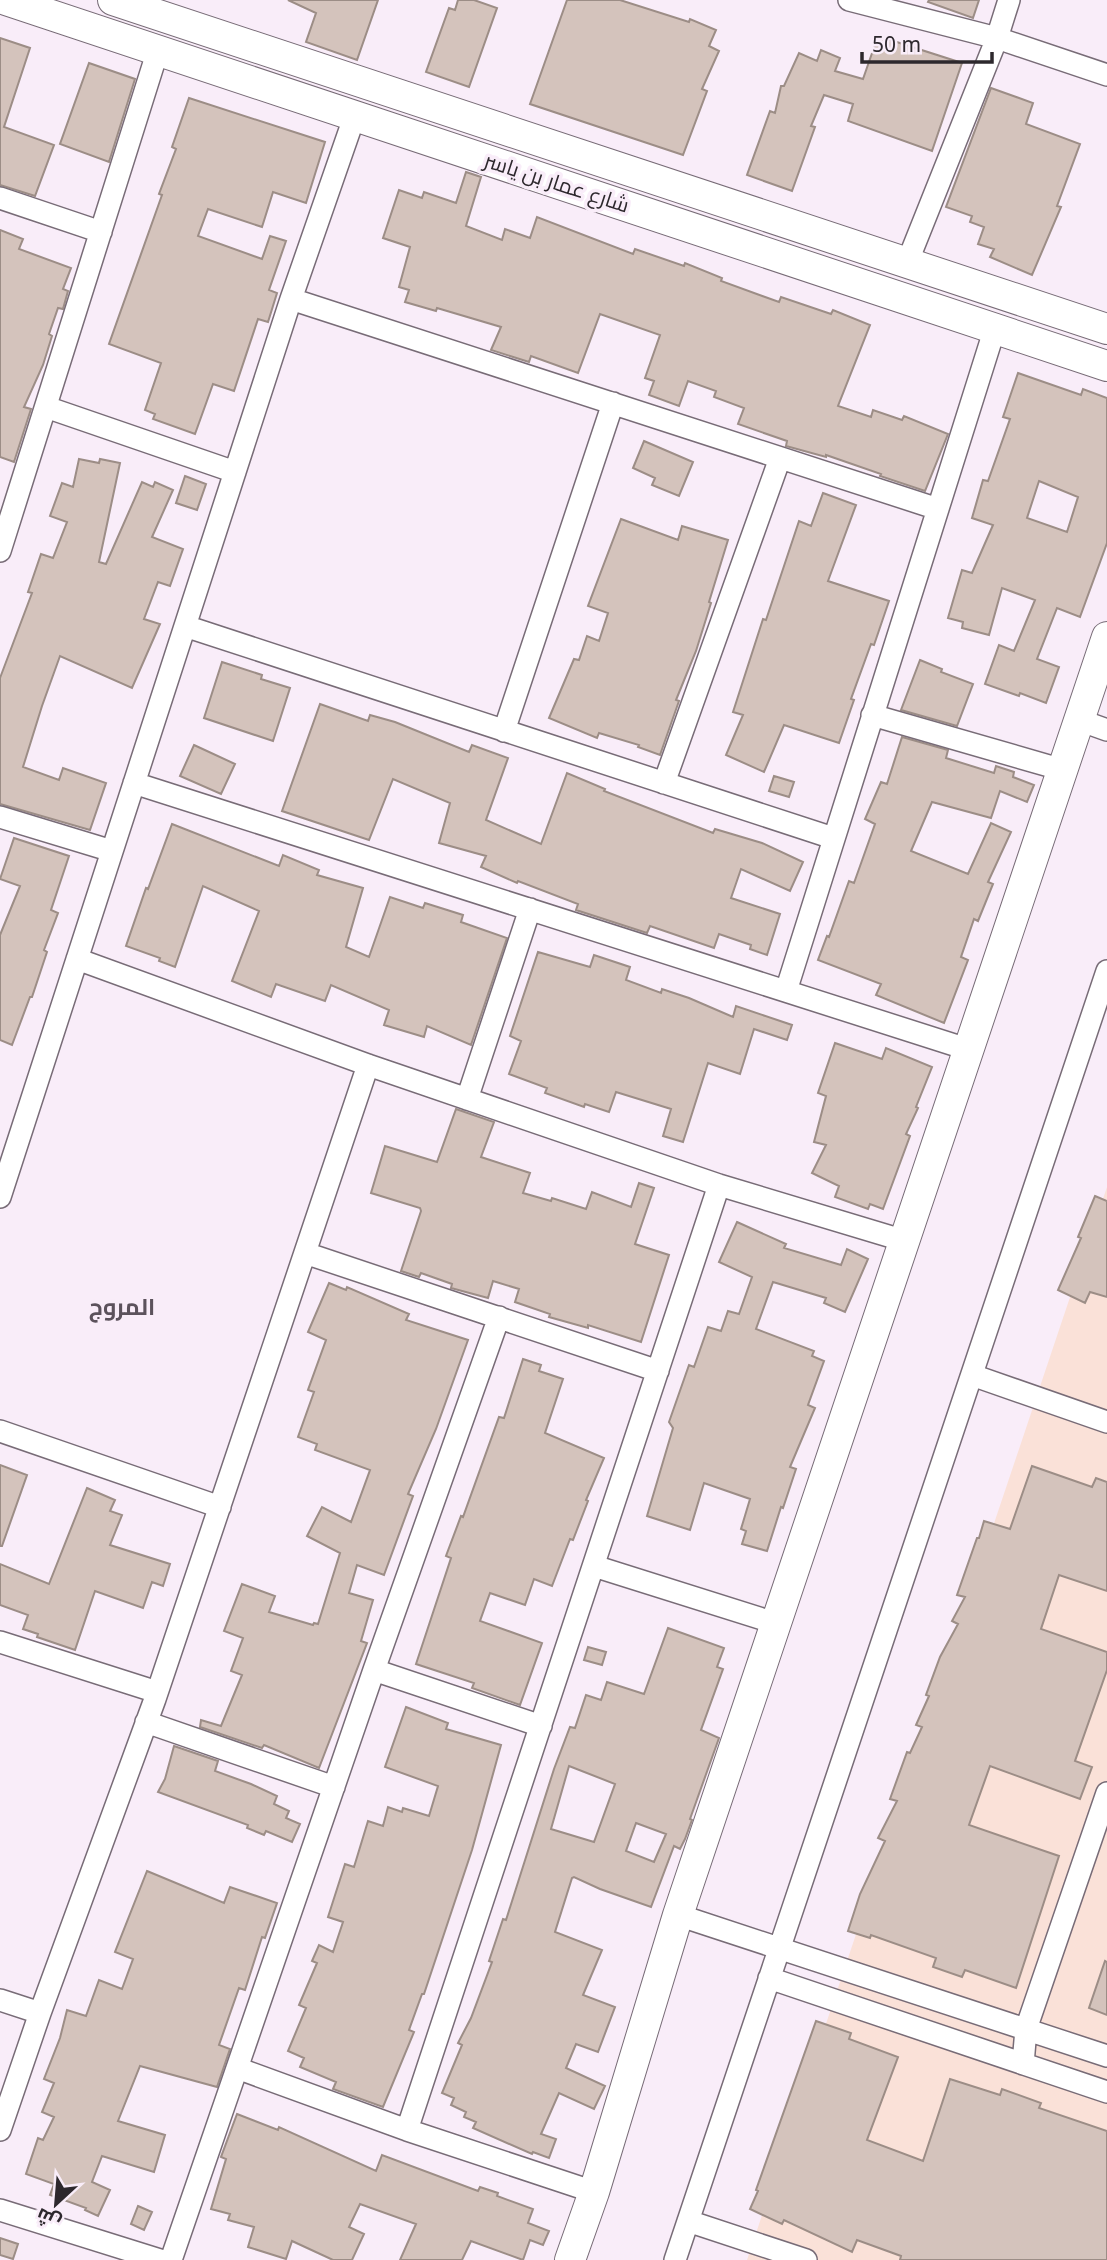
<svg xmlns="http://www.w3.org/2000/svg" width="1107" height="2260" viewBox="0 0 1107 2260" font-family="'Noto Sans',Cairo,sans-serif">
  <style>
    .commercial { fill: #fae1d8 }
    .building { fill: #d4c3bc; stroke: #9c8d86; stroke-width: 2; fill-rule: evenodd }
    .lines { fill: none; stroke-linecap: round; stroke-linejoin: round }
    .street-casing { stroke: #786c77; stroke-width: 24 }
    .secondary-casing { stroke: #786c77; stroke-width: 32 }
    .street { stroke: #fff; stroke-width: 21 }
    .secondary { stroke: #fff; stroke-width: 30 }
    .labels { text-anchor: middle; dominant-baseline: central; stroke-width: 7; stroke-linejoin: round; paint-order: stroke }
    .street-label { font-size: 21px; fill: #2d282d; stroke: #f9edf9 }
    .neighbourhood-label { font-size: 23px; font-weight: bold; fill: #5c525c; stroke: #f9edf9 }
  </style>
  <rect width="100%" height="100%" fill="#f9edf9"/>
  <path class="commercial" d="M1107 1187V2260H747L844 1970Z"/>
  <path class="building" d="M288 0H378L357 60 306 42 316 13Z
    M458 0H474L497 8 469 87 426 72 449 8 455 10Z
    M567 0H620L689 22 690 19 716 30 709 46 719 51 702 89 707 91 683 155 530 104Z
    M929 0H979L973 18 928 2Z
    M878 36 962 63 932 151 848 121 853 104 824 95 811 126 815 127 792 191 747 175 770 111 775 113 781 86H784L799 53 817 61 821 50 840 58 835 71 863 79Z
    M0 38 30 48 4 127 54 145 35 196 0 185Z
    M89 63 135 79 109 162 60 144Z
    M991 88 1033 103 1026 124 1080 144 1057 206 1061 207 1032 275 990 257 994 249 978 244 984 227 970 222 972 216 946 207Z
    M189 98 325 142 306 203 273 192 262 227 208 209 198 236 262 259 270 236 286 241 269 290 277 293 268 322 258 319 234 391 213 384 195 434 153 419 155 414 145 410 161 363 109 344 162 195 159 194 176 149 172 147Z
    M466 172 481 177 466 226 502 240 505 229 530 238 537 217 633 254 635 249 684 266 685 263 722 278 721 281 779 302 781 297 831 314 833 310 870 325 838 406 871 417 873 410 902 420 904 416 948 434 925 491 880 476 881 474 826 455V457L786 446 787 441 738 424 744 408 714 397 716 391 688 381 679 406 649 395 654 381 645 378 660 335 600 314 578 373 531 356 529 362 491 350 501 327 437 308 436 311 405 302 409 290 399 287 410 247 383 238 399 190 422 198 424 192 456 203Z
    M0 230 23 239 19 249 71 268 63 289 68 291 63 309 58 308 49 334 52 336 43 365 24 407 31 409 14 462 0 457Z
    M1018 373 1081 395 1083 389 1107 398V543L1080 617 1057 608 1037 659 1059 667 1046 703 1020 693 1019 696 985 684 999 645 1014 651 1035 600 1002 588 989 635 962 628 963 622 948 618 962 570 972 573 993 525 972 518 983 480 988 481 1010 419 1003 417ZM1039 481 1078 497 1067 532 1027 518Z
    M644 441 693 462 679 496 652 485 655 478 633 468Z
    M79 459 99 463 100 459 120 463 99 562 106 564 142 482 153 487 155 482 173 490 152 537 183 549 170 586 158 582 144 619 160 624 132 688 60 656 42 706 23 767 59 780 63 768 106 783 90 830 0 804V678L32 593 28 592 41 554 53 558 67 522 50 516 62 483 73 487Z
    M185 476 206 484 197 510 176 503Z
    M823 493 856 505 828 581 889 601 874 645 871 644 851 699 854 700 839 743 784 725 764 772 726 755 743 715 733 712 763 619 766 620 799 521 811 526Z
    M621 519 678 540 682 526 728 540 709 602 711 603 696 651 676 700 679 701 660 755 638 747 639 745 599 733 597 738 549 718 574 659 579 660 587 636 599 641 608 613 588 606Z
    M920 660 942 669 941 672 973 684 957 726 901 710Z
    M222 662 262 675 261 679 290 688 273 741 204 718Z
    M320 704 368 721 370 715 395 722 469 752 472 745 508 758 486 820 541 844 567 773 605 789 604 791 713 833 715 829 762 843 803 862 790 891 741 869 731 898 780 914 767 955 750 949 751 945 719 934 714 948 650 926 647 933 576 910 578 904 518 881 517 883 481 867 486 856 439 843 450 803 393 779 369 840 282 811Z
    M902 737 948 750 946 758 994 773 996 766 1014 772 1013 777 1034 785 1027 802 1000 791 991 818 932 802 911 851 968 874 991 823 1011 832 988 882 993 884 978 921 974 919 961 957 968 960 944 1023 876 995 881 984 818 960 827 936 829 937 849 881 854 883 875 824 865 819 881 782 887 784Z
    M194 745 235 764 221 794 180 776Z
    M774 776 794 782 789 797 769 791Z
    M172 824 279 866 283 855 319 870 317 875 363 888 346 947 369 957 390 897 423 908 425 903 463 915 461 922 507 938 471 1045 427 1026 424 1037 384 1025 389 1010 331 985 325 1001 276 984 271 997 232 981 259 911 203 886 175 967 159 961 160 958 126 946 146 888 148 889Z
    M14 838 69 856 51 910 58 913 44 950 47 952 32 997H30L12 1045 0 1040V935L20 886 0 879Z
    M538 952 590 967 594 955 630 967 626 980 661 993 662 989 689 998 733 1017 736 1006 792 1025 787 1040 754 1029 740 1074 708 1063 683 1142 663 1136 671 1109 616 1092 609 1112 585 1104 584 1107 545 1093 547 1088 509 1074 521 1041 510 1036Z
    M835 1043 882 1059 886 1048 932 1067 916 1107 918 1108 906 1134 910 1136 883 1209 870 1204 868 1209 835 1197 839 1186 812 1173 826 1145 814 1142 826 1096 818 1093Z
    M456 1109 494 1122 481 1157 530 1173 523 1193 551 1201 552 1198 586 1209 592 1192 631 1207 639 1183 654 1188 635 1244 669 1255 641 1342 588 1325V1328L549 1317 550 1314 515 1302 519 1289 493 1281 488 1298 451 1288 452 1284 421 1273 419 1277 401 1271 421 1211 420 1208 371 1193 385 1146 437 1162Z
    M1095 1196 1107 1201V1297L1090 1292 1085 1303 1058 1290 1081 1238 1078 1237Z
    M737 1222 786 1244 784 1248 841 1265 847 1249 868 1259 845 1312 824 1303 826 1298 773 1282 756 1329 814 1351 812 1356 824 1361 808 1405 815 1408 790 1467 796 1469 783 1508 781 1507 767 1551 742 1544 746 1531 741 1529 750 1499 704 1483 690 1530 647 1516 673 1428 669 1422 689 1365 694 1367 708 1327 721 1331 728 1311 739 1314 752 1277 719 1262Z
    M329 1283 346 1290 347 1287 409 1314 406 1320 468 1340 436 1429 408 1494 413 1496 384 1575 357 1565 349 1593 373 1600 361 1641 367 1643 319 1768 264 1745 262 1748 200 1727 201 1720 221 1726 242 1675 231 1671 243 1638 224 1631 242 1584 275 1596 269 1612 313 1625 314 1623 318 1624 340 1553 307 1536 322 1507 351 1522 370 1470 315 1450 317 1444 298 1437 314 1392 308 1390 326 1340 308 1332Z
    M523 1359 541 1365 539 1371 563 1379 545 1433 604 1458 586 1500 588 1501 573 1540 570 1539 552 1586 534 1579 525 1605 490 1593 480 1621 542 1643 520 1705 472 1688 474 1683 416 1664 451 1558 446 1556 461 1516 463 1517 499 1417 504 1418Z
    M0 1465 27 1475 2 1546H0Z
    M1032 1466 1092 1487 1096 1478 1107 1482V1591L1059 1575 1041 1629 1107 1652V1670L1075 1761 1092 1767 1080 1799 990 1766 969 1825 1059 1856 1016 1988 965 1970 962 1977 933 1967 936 1958 871 1935 870 1938 848 1931 860 1894 885 1841 878 1838 897 1801 890 1799 907 1752 910 1753 922 1727 916 1725 929 1696 926 1695 940 1657 958 1624 952 1621 965 1597 957 1595 977 1538H979L984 1521 1010 1529Z
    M87 1488 115 1500 110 1511 122 1515 110 1545 170 1564 163 1586 152 1582 143 1608 95 1591 75 1650 37 1637 38 1634 23 1629 28 1615 0 1605V1564L49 1584Z
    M668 1628 724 1648 717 1667 723 1669 701 1730 719 1738 690 1819 692 1820 685 1839 680 1849 674 1846 651 1907 600 1889 574 1877 572 1878 555 1932 602 1950 583 1995 615 2007 598 2052 576 2044 566 2068 605 2086 594 2109 559 2093 541 2134 556 2139 549 2158 533 2152 532 2154 473 2128 476 2122 464 2117 466 2112 451 2105 454 2098 442 2093 462 2045 458 2043 471 2018 492 1962 489 1961 503 1919 506 1920 554 1769 570 1727 575 1728 586 1695 601 1700 607 1682 644 1694ZM569 1766 615 1784 594 1842 551 1829ZM636 1823 666 1834 654 1862 626 1851Z
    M588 1647 606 1652 602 1665 584 1660Z
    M406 1707 448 1723 446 1729 501 1745 472 1850 424 1994H422L409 2030 414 2032 383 2107 333 2089 336 2082 300 2067 304 2058 288 2051 306 2008 299 2005 317 1963 312 1961 319 1945 333 1952 343 1922 328 1917 345 1864 354 1867 368 1821 383 1826 388 1807 402 1812 403 1808 429 1816 438 1786 385 1767Z
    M174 1746 218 1761 215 1771 251 1784 277 1796 274 1804 289 1811 286 1818 300 1824 292 1842 266 1831 264 1835 247 1828 248 1825 158 1792 165 1779Z
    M147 1871 224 1903 230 1887 277 1903 265 1938 262 1937 245 1990 239 1988 219 2045 230 2049 217 2087 140 2066 118 2121 165 2135 154 2172 102 2156 92 2182 110 2190 98 2216 85 2210 86 2208 50 2195 54 2184 26 2174 38 2138 43 2140 54 2117 42 2112 54 2083 44 2079 60 2038 67 2010 86 2016 99 1980 122 1989 133 1959 115 1952Z
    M1105 1961 1107 1962V2015L1089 2008Z
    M816 2021 851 2033 849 2039 898 2057 867 2140 923 2161 950 2079 1000 2095 1002 2089 1041 2103 1039 2108 1107 2131V2260H900L901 2256 857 2240 852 2252 784 2220 782 2224 750 2209 758 2191 756 2190Z
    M237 2114 278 2130 279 2127 376 2171 382 2155 478 2191 480 2187 498 2193 497 2196 533 2209 528 2223 549 2231 543 2245 530 2240 523 2260 471 2241 462 2260H400L416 2224 360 2204 349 2227 364 2234 352 2260H333L292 2241 286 2259 248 2247 254 2227 228 2220 230 2214 211 2209 226 2159 221 2157Z
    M138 2206 152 2212 144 2230 131 2224Z
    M0 2238 18 2244 13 2259 0 2255Z"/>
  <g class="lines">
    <g class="street-casing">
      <path id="street" d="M849 0 997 38 1107 75
        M0 198 101 232
        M907 263 997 38 1009 0
        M291 299 938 509
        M46 407 235 472
        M0 551 158 50
        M185 626 833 838
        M872 715 1063 770
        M1079 720 1107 730
        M504 731 613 403
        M134 783 970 1050
        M664 783 780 458
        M0 817 112 851
        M77 959 368 1065 719 1185 905 1241
        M786 991 995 328
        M467 1099 530 909
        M0 1197 291 299 355 115
        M305 1253 658 1371
        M972 1375 1107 1422
        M0 1431 220 1507
        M594 1566 775 1623
        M0 1642 157 1692
        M374 1670 541 1726
        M146 1722 334 1787
        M678 1915 1107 2056
        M769 1978 1107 2092
        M0 2000 40 2013
        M1023 2064 1026 2029 1107 1793
        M237 2068 407 2130 594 2192
        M0 2130 40 2013 155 1699 368 1065
        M407 2130 719 1185
        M0 2210 160 2260
        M688 2221 806 2260
        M171 2260 374 1670 499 1317
        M675 2260 1107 971"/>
    </g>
    <g class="secondary-casing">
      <path id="secondary" d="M6 0 1107 366
        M113 0 1107 329
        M570 2260 594 2192 678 1915 1107 637"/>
    </g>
    <use href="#street" class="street"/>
    <use href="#secondary" class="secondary"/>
  </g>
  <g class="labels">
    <g class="street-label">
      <text transform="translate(557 182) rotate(18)">شارع عمار بن ياسر</text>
    </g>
    <g class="neighbourhood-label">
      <text x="122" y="1306">المروج</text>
    </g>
  </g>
  <g transform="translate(56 2204) rotate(206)" stroke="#f9edf9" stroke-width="5" paint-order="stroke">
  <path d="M0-5L12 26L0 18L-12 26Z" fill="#2d282d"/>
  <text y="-10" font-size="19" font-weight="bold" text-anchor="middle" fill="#2d282d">ش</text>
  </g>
  <path d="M862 52v10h130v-10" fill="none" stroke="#2d282d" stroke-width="3.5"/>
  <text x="872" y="52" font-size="21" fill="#2d282d" stroke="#f9edf9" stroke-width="5" paint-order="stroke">50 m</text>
</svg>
